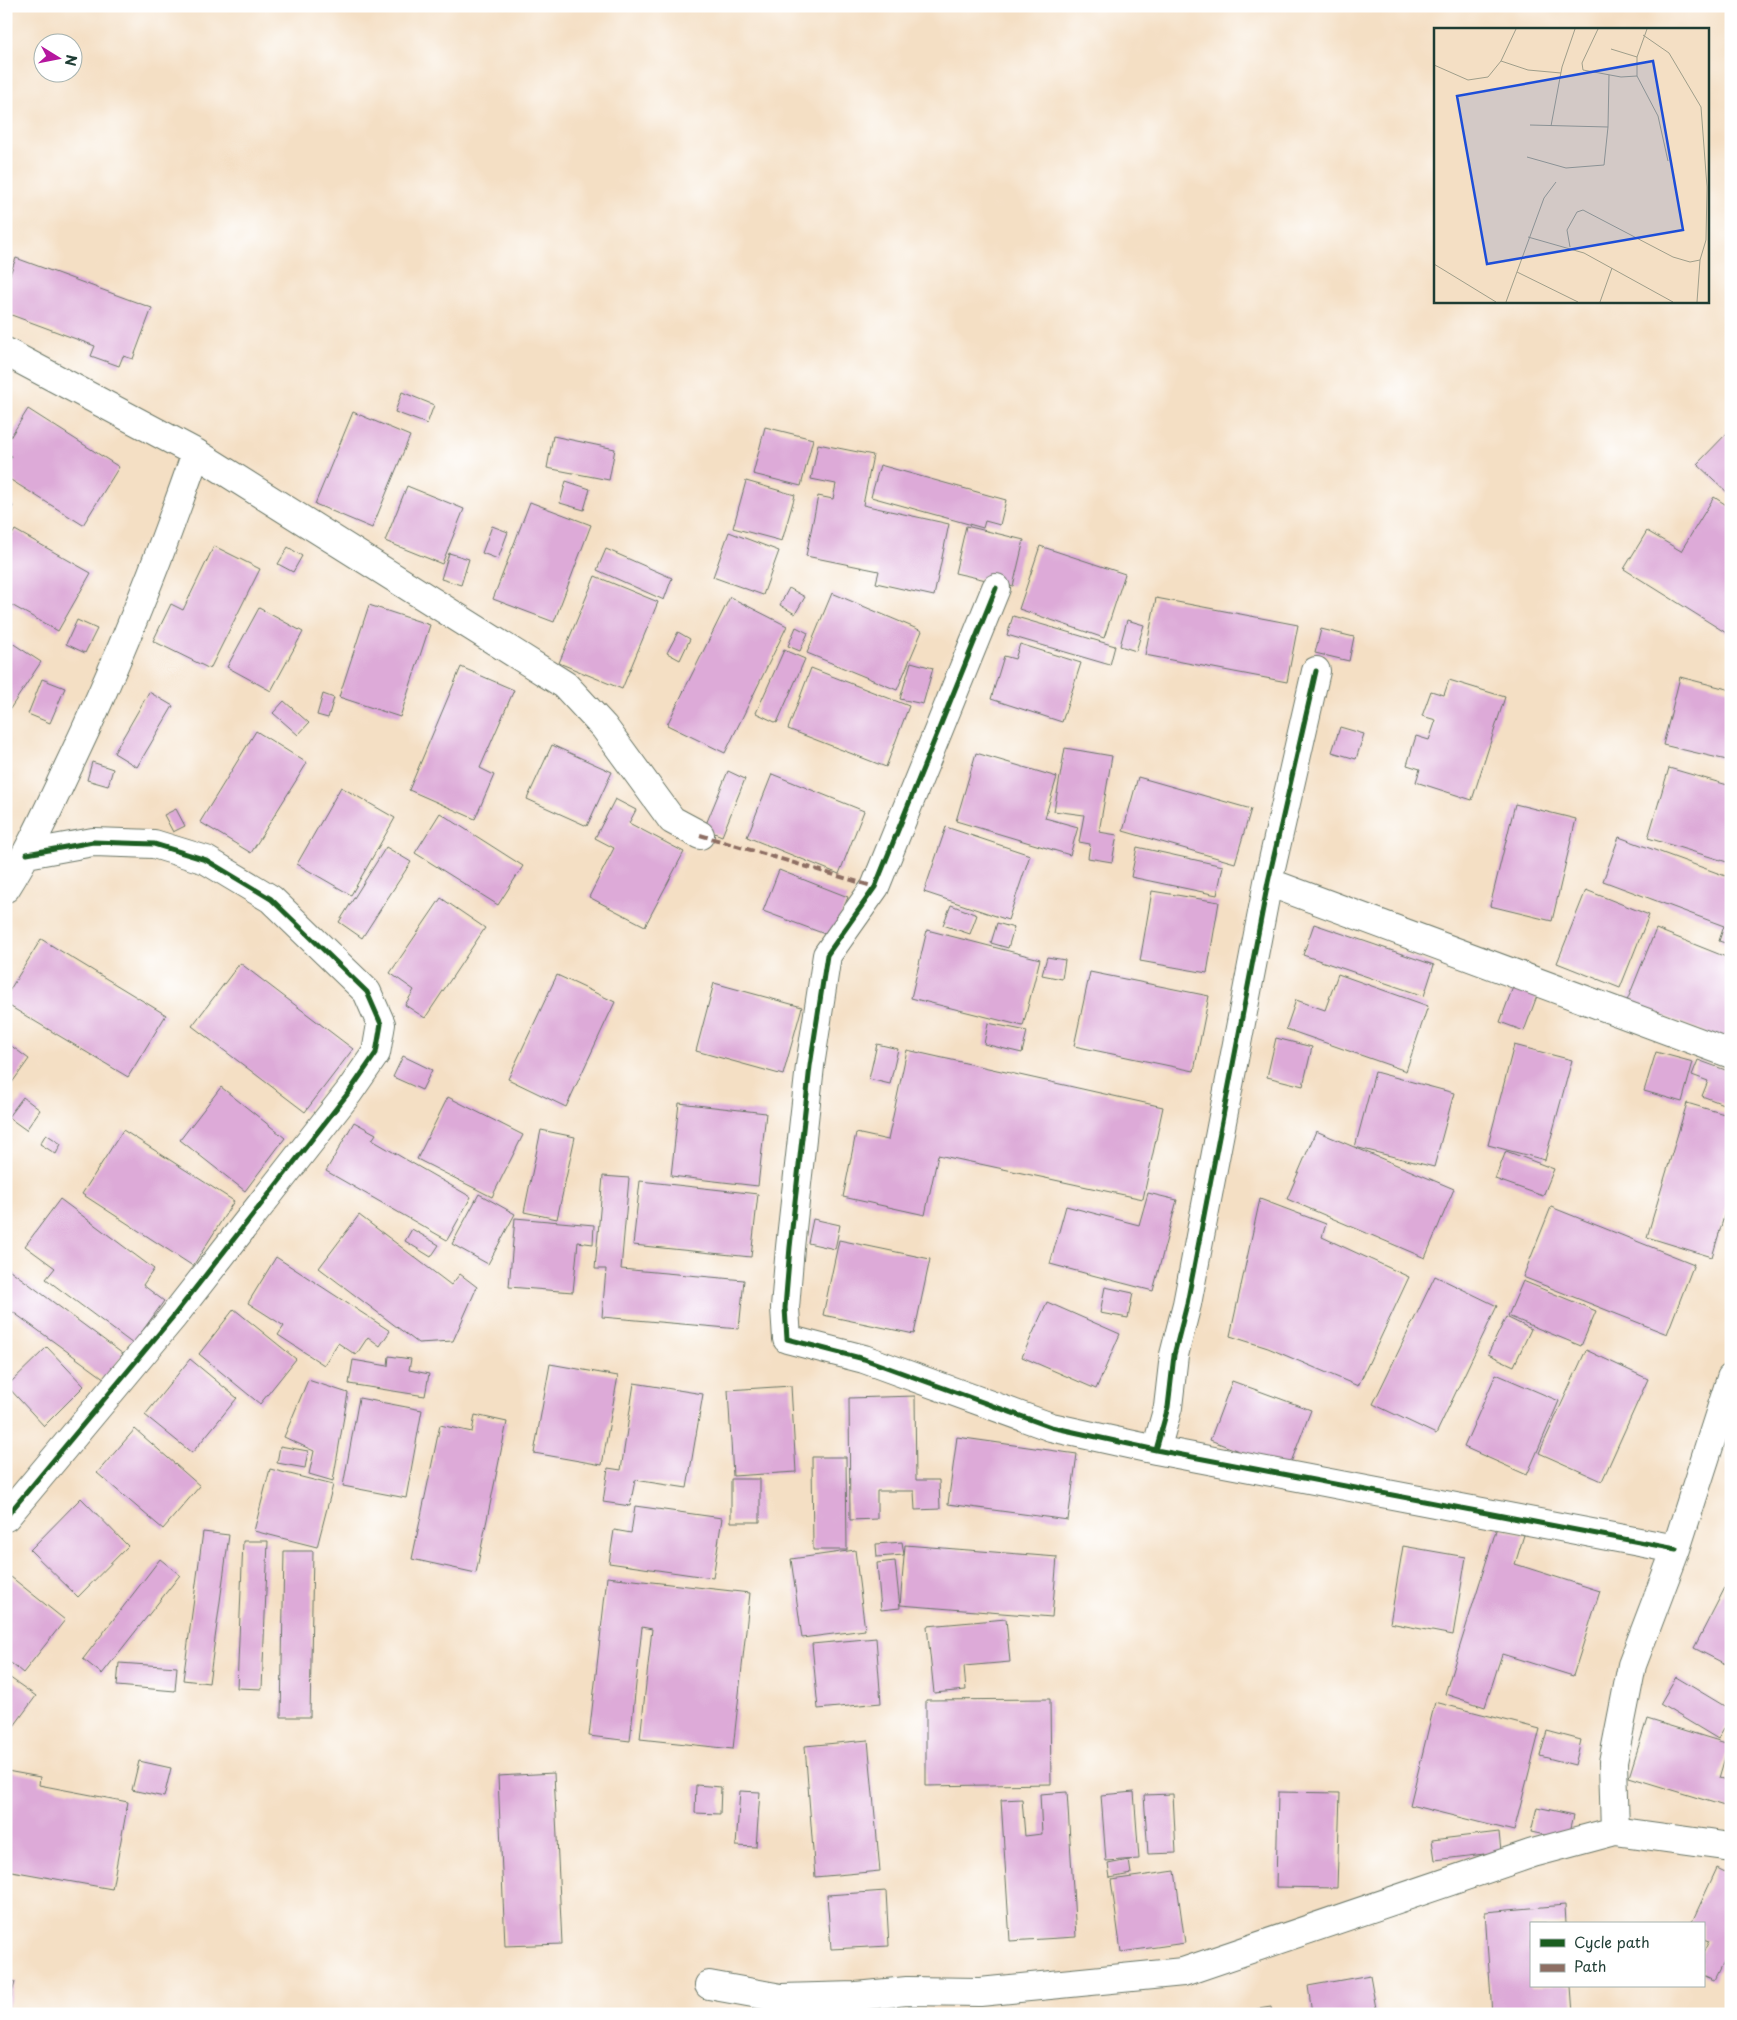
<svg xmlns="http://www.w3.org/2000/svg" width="1737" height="2020" viewBox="0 0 1737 2020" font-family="'Playpen Sans',sans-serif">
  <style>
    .building { fill: #ddaad8 }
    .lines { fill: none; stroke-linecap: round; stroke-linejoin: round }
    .street-casing { stroke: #6a7666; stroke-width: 30 }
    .street { stroke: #fff; stroke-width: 28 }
    .quiet { stroke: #8d6e63; stroke-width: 4; stroke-dasharray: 8 4; stroke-linecap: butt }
    .cycleway-casing { stroke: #fff; stroke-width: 8 }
    .cycleway { stroke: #1b5e20; stroke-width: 5 }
    .inset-road { fill: none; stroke: #9f9e8a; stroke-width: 1 }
    .view { fill: #1d4ed8; fill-opacity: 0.15; stroke: #1d4ed8; stroke-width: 2.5 }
    .inset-edge { fill: none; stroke: #1f3d34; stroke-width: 2.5 }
  </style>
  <rect width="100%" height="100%" fill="#fff"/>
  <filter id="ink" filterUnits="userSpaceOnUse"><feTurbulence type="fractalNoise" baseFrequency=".02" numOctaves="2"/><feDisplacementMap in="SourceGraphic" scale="10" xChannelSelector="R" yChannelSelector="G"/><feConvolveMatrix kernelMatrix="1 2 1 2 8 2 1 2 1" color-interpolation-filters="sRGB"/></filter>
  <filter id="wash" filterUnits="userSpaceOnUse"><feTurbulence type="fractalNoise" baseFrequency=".0096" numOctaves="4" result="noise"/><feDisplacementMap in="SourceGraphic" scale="20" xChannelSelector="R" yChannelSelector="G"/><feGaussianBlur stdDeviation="1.12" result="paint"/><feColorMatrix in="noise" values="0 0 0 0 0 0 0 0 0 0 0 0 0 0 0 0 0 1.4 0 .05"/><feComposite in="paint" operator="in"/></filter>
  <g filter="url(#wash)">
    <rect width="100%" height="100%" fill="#f4dfc4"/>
    <g id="blocks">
      <path class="building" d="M16 258 152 308 133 359 123 356 119 366 91 356 95 346 6 313V285Z
        M402 392 434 405 427 424 395 412Z
        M28 409 119 467 83 525 6 477V466L12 456 6 453V444Z
        M353 412 410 436 372 528 315 504Z
        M765 427 813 439 801 486 753 474Z
        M1731 429V492L1729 494 1697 464Z
        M553 436 615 449 609 480 547 468Z
        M818 444 873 455 863 505 949 524 934 596 876 583 879 571 806 556 818 496 833 499 836 484 811 479Z
        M880 465 1006 500 1000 525 985 521 983 528 871 497Z
        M566 481 590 489 584 510 560 503Z
        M746 481 795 495 782 541 733 528Z
        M407 486 464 509 442 564 385 541Z
        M1714 497 1731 508V636L1624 569 1647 531 1681 551Z
        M530 502 591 525 554 622 493 599Z
        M6 503 13 506 6 518Z
        M492 526 508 532 498 559 482 553Z
        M966 526 1024 540 1013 586 955 573Z
        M15 530 91 573 58 631 6 602V545Z
        M729 532 779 551 763 595 713 577Z
        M214 546 260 569 210 669 153 641 171 604 183 610Z
        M1040 546 1125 574 1104 638 1019 609Z
        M288 547 302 556 293 572 278 564Z
        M606 549 672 578 664 600 597 570Z
        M449 553 469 559 461 585 441 579Z
        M595 576 658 602 622 689 559 663Z
        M789 588 805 597 795 614 780 605Z
        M832 593 922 631 897 690 807 653Z
        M730 597 787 626 725 753 667 725Z
        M1156 598 1298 625 1287 682 1145 655Z
        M369 605 430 625 400 717 339 697Z
        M259 608 303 632 271 691 227 667Z
        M1013 616 1115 646 1110 665 1007 635Z
        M77 620 97 629 85 653 66 644Z
        M1127 620 1144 625 1136 651 1120 646Z
        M796 627 808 633 800 651 788 646Z
        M1321 629 1354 637 1349 661 1315 653Z
        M678 632 690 639 680 660 667 653Z
        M6 639 41 662 6 715Z
        M1020 644 1081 663 1062 722 991 699 1004 656 1015 659Z
        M784 650 805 659 777 723 756 713Z
        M911 662 933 668 923 704 900 699Z
        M461 667 514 690 480 768 494 775 475 819 409 790Z
        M811 668 909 706 886 767 788 729Z
        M1680 677 1731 690V761L1663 745Z
        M42 679 65 688 50 723 28 714Z
        M1449 680 1505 697 1472 800 1416 782 1420 769 1407 765 1416 736 1429 740 1436 720 1422 716 1431 691 1444 695Z
        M149 692 173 706 137 767 114 753Z
        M323 694 334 698 328 718 317 715Z
        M284 701 309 723 298 735 273 713Z
        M1340 727 1364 734 1356 759 1332 752Z
        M256 731 307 763 251 853 200 822Z
        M552 745 612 772 587 826 527 799Z
        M1065 748 1112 756 1099 832 1117 835 1112 862 1088 858 1090 844 1079 842 1084 815 1054 811Z
        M976 753 1057 777 1045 818 1078 827 1070 855 956 821Z
        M92 762 113 769 108 786 87 780Z
        M1669 768 1731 786V851L1727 862 1648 838Z
        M728 771 745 779 722 836 704 829Z
        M772 774 864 811 839 874 747 837Z
        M1138 777 1251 809 1235 863 1123 831Z
        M341 787 395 818 351 895 297 864Z
        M615 799 636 810 629 823 684 852 645 926 589 897 614 848 595 838Z
        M1515 804 1576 819 1552 921 1490 906Z
        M176 809 185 826 173 832 164 815Z
        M440 813 523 866 498 905 415 853Z
        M946 827 1030 855 1008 920 924 892Z
        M1619 837 1731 878V945L1719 941 1724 926 1603 881Z
        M386 847 411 862 362 938 339 922Z
        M1137 847 1223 866 1217 895 1131 877Z
        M779 870 848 897 833 937 763 911Z
        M1586 890 1649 915 1620 988 1557 963Z
        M1152 891 1219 902 1207 973 1140 961Z
        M441 898 485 928 425 1018 405 1005 414 990 390 973Z
        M951 905 977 915 970 934 943 925Z
        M997 923 1014 928 1008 948 991 943Z
        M1314 924 1434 965 1424 996 1303 955Z
        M1656 929 1731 959 1730 1042 1627 1001Z
        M927 930 1040 959 1023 1026 911 998Z
        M41 939 166 1015 128 1077 6 1004V996Z
        M1047 957 1065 960 1062 979 1042 975Z
        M240 963 353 1049 305 1112 192 1026Z
        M1090 972 1209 996 1194 1071 1074 1046Z
        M1338 974 1428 1006 1406 1071 1286 1029 1296 1000 1325 1010Z
        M557 975 615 1002 566 1107 508 1079Z
        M714 983 802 1007 783 1075 696 1051Z
        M1513 987 1537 996 1524 1031 1500 1022Z
        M988 1023 1027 1031 1022 1053 984 1044Z
        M1276 1038 1312 1047 1303 1086 1267 1077Z
        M6 1042 29 1059 6 1091Z
        M877 1044 898 1049 890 1084 869 1079Z
        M1514 1045 1572 1060 1545 1160 1488 1145Z
        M907 1050 1163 1107 1143 1199 938 1155 925 1215 843 1197 856 1133 888 1140Z
        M1656 1052 1693 1062 1682 1102 1644 1091Z
        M403 1056 432 1070 422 1090 393 1077Z
        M1698 1060 1731 1072V1107L1702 1096 1708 1081 1692 1075Z
        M1375 1072 1454 1093 1434 1167 1355 1147Z
        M221 1087 285 1138 245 1191 180 1140Z
        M23 1097 40 1110 26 1130 8 1117Z
        M448 1097 523 1135 492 1197 417 1159Z
        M679 1103 766 1113 758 1186 671 1176Z
        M1687 1103 1731 1116V1193L1712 1257 1647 1237Z
        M354 1122 376 1134 372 1140 471 1197 447 1240 326 1171Z
        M123 1130 234 1201 193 1266 82 1194Z
        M541 1130 575 1137 557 1219 524 1212Z
        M1316 1131 1454 1189 1425 1258 1287 1199Z
        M46 1134 61 1144 56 1154 40 1144Z
        M1506 1151 1554 1169 1543 1196 1495 1179Z
        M603 1176 629 1178 621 1269 744 1280 739 1329 602 1317 606 1269H595Z
        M640 1181 758 1194 751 1257 633 1245Z
        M1148 1193 1177 1200 1153 1291 1050 1264 1066 1206 1139 1225Z
        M479 1194 515 1214 488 1264 452 1244Z
        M60 1199 154 1269 143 1285 164 1301 133 1344 46 1279 55 1268 25 1246Z
        M1260 1199 1326 1224 1322 1237 1409 1277 1358 1386 1268 1348 1230 1336Z
        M1551 1207 1694 1264 1667 1334 1523 1277Z
        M359 1215 451 1285 460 1274 477 1287 453 1341 418 1343 319 1268Z
        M515 1218 594 1225 593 1244 578 1242 573 1292 509 1287Z
        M813 1219 840 1225 835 1249 808 1243Z
        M412 1229 439 1245 431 1257 405 1241Z
        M839 1240 930 1259 914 1334 823 1315Z
        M276 1257 390 1331 380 1346 368 1337 356 1355 338 1343 324 1365 278 1335 284 1326 248 1303Z
        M6 1267 123 1354 105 1379 6 1307Z
        M1435 1276 1497 1306 1436 1434 1373 1404Z
        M1523 1281 1596 1311 1581 1346 1508 1316Z
        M1105 1287 1133 1293 1128 1318 1100 1313Z
        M1047 1302 1120 1334 1096 1389 1022 1357Z
        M234 1309 296 1359 260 1404 199 1354Z
        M1506 1317 1531 1329 1514 1366 1488 1354Z
        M47 1347 84 1386 44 1426 7 1386Z
        M1586 1350 1648 1379 1602 1481 1539 1453Z
        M389 1356 411 1359 409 1370 429 1374 425 1396 349 1384 353 1360 388 1366Z
        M190 1359 237 1398 192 1453 145 1415Z
        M550 1364 618 1376 602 1465 534 1453Z
        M1496 1374 1559 1401 1527 1475 1464 1447Z
        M308 1380 348 1393 333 1481 309 1474 314 1451 284 1437Z
        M1232 1381 1311 1410 1288 1470 1210 1440Z
        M634 1383 703 1394 687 1488 635 1480 630 1506 603 1502 608 1468 621 1470Z
        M791 1386 796 1472 733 1476 728 1390Z
        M915 1396 916 1480H939L940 1509 915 1510 914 1491H877V1519L850 1520 849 1398Z
        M359 1398 422 1410 406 1498 343 1486Z
        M475 1415 507 1422 476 1573 412 1559 440 1425 472 1432Z
        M135 1429 200 1486 163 1529 97 1473Z
        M957 1437 1077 1454 1068 1520 948 1504Z
        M280 1446 308 1451 305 1468 277 1463Z
        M812 1457H846L847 1550H813Z
        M270 1469 333 1485 317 1547 254 1531Z
        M731 1479H760V1522H731Z
        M81 1498 128 1546 78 1597 30 1550Z
        M635 1506 722 1518 713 1578 609 1563 614 1530 631 1533Z
        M1497 1527 1524 1535 1515 1564 1600 1591 1573 1676 1502 1654 1485 1707 1445 1694Z
        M203 1532 229 1535 209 1683 183 1680Z
        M243 1541H268L262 1689 237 1688Z
        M902 1542 904 1555 877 1557 876 1544Z
        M905 1545 1057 1557 1052 1617 900 1605Z
        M1403 1546 1466 1557 1453 1635 1390 1623Z
        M855 1550 865 1630 802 1638 791 1559Z
        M284 1551H313L310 1717H281Z
        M160 1559 180 1575 102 1674 83 1659Z
        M895 1561 900 1608 881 1610 877 1563Z
        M1731 1576V1667L1694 1648Z
        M11 1577 65 1620 23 1673 6 1659V1584Z
        M607 1577 750 1593 733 1749 640 1739 652 1629 642 1627 630 1741 589 1736Z
        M1006 1619 1010 1662 964 1666 966 1690 934 1693 927 1626Z
        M876 1638 881 1703 818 1709 812 1644Z
        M119 1663 177 1667 175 1691 117 1686Z
        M6 1675 36 1696 6 1737Z
        M1676 1677 1731 1710V1718L1718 1739 1660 1704Z
        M1050 1699 1051 1784 926 1786V1700Z
        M1435 1702 1540 1729 1514 1831 1410 1805Z
        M1647 1719 1729 1744 1719 1778 1731 1781V1808L1629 1777Z
        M1547 1731 1581 1740 1575 1765 1540 1756Z
        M868 1740 880 1871 815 1877 805 1746Z
        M139 1761 171 1768 164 1797 132 1790Z
        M7 1771 40 1777 39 1785 128 1802 112 1889 6 1870Z
        M554 1773 562 1944 505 1946 498 1776Z
        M696 1785 721 1787 720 1814 695 1813Z
        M740 1791 760 1792 756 1847 736 1846Z
        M1067 1792 1076 1937 1010 1941 1001 1800 1022 1799 1025 1836 1042 1834 1040 1794Z
        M1134 1792 1139 1859 1106 1861 1101 1795Z
        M1278 1792 1340 1793 1337 1888 1276 1887Z
        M1173 1794 1176 1853 1148 1854 1144 1795Z
        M1537 1807 1574 1815 1568 1840 1531 1832Z
        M1499 1832 1501 1852 1435 1860 1432 1840Z
        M1129 1860 1131 1874 1110 1878 1108 1864Z
        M1717 1868 1731 1875V1946L1714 1981 1703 1976V1953L1709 1941 1703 1939V1924H1691Z
        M1175 1871 1185 1943 1121 1952 1111 1880Z
        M886 1891 889 1946 831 1949 827 1895Z
        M1565 1905 1566 1924H1531V1986H1571L1573 2014H1492L1485 1912Z
        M1370 1975 1377 2014H1312L1308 1986Z
        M6 1980 15 1982 7 2011H6Z
        M1271 2007 1272 2014H1233V2013Z"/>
    </g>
  </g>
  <g filter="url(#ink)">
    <use href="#blocks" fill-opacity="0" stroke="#6a7666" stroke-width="1"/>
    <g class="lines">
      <g class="street-casing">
        <path id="street" d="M6 352 196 453 565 685 604 727 672 820 700 835
          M996 588 875 887 827 955 810 1066 790 1247 785 1308 787 1339 864 1359 1051 1427 1156 1450
          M1316 671 1268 882 1187 1304 1174 1355 1168 1407 1156 1450 1676 1549
          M1268 882 1731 1054
          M6 888C32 847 51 803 72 759 119 660 160 557 196 453
          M6 1517 172 1318 349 1092 376 1053 381 1024 367 992 271 899 206 860 154 844 93 842 27 854
          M1615 1831 1613 1762 1632 1665 1676 1549 1731 1378
          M709 1985 781 1998 856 1996 907 1991 980 1992 1183 1972 1533 1853 1615 1831 1731 1847"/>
      </g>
      <use href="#street" class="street"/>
      <path class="quiet" d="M700 835 875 887"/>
      <g class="cycleway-casing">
        <path id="cycleway" d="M996 588 875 887 827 955 810 1066 790 1247 785 1308 787 1339 864 1359 1051 1427 1156 1450
          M1316 671 1268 882 1187 1304 1174 1355 1168 1407 1156 1450 1676 1549
          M6 1517 172 1318 349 1092 376 1053 381 1024 367 992 271 899 206 860 154 844 93 842 27 854"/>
      </g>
      <use href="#cycleway" class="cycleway"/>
    </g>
  </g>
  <g transform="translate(1434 28)">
    <rect width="275" height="275" fill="#f4dfc4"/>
    <path class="inset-road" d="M164 1 148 35 149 42 187 49 203 48M213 1 203 29V48L224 88 234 133M209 7 235 25 267 79 273 159 272 212 266 232 263 274M177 21 203 29M67 33 94 42 127 45M0 37 34 52 54 49 67 33 82 1M96 97 174 99 175 47M117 98 128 39 141 1M93 129 132 140 170 137 174 99M94 209 150 225 239 274M136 219 133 202 143 184 149 182 239 229 256 234 266 232M0 236 62 274M83 244 144 274M72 274 110 170 122 154M166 274 178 240"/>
    <path class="view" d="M219 33 249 202 53 236 23 68Z"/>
    <rect width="275" height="275" class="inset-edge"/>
  </g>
  <rect width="1737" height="2020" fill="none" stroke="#fff" stroke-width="25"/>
  <rect x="1530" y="1922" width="175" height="65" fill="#ffffff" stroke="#a5b1ae"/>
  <rect x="1540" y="1939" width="25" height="8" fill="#1b5e20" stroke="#a5b1ae"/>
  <text x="1574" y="1948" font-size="15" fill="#1f3d34">Cycle path</text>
  <rect x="1540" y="1964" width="25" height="8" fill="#8d6e63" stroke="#a5b1ae"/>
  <text x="1574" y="1972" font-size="15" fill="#1f3d34">Path</text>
  <g transform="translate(58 58) rotate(100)"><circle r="24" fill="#ffffff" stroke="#a5b1ae"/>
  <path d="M0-4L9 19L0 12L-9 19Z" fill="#b5179e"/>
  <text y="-8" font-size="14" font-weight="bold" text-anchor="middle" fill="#1f3d34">N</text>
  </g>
</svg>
